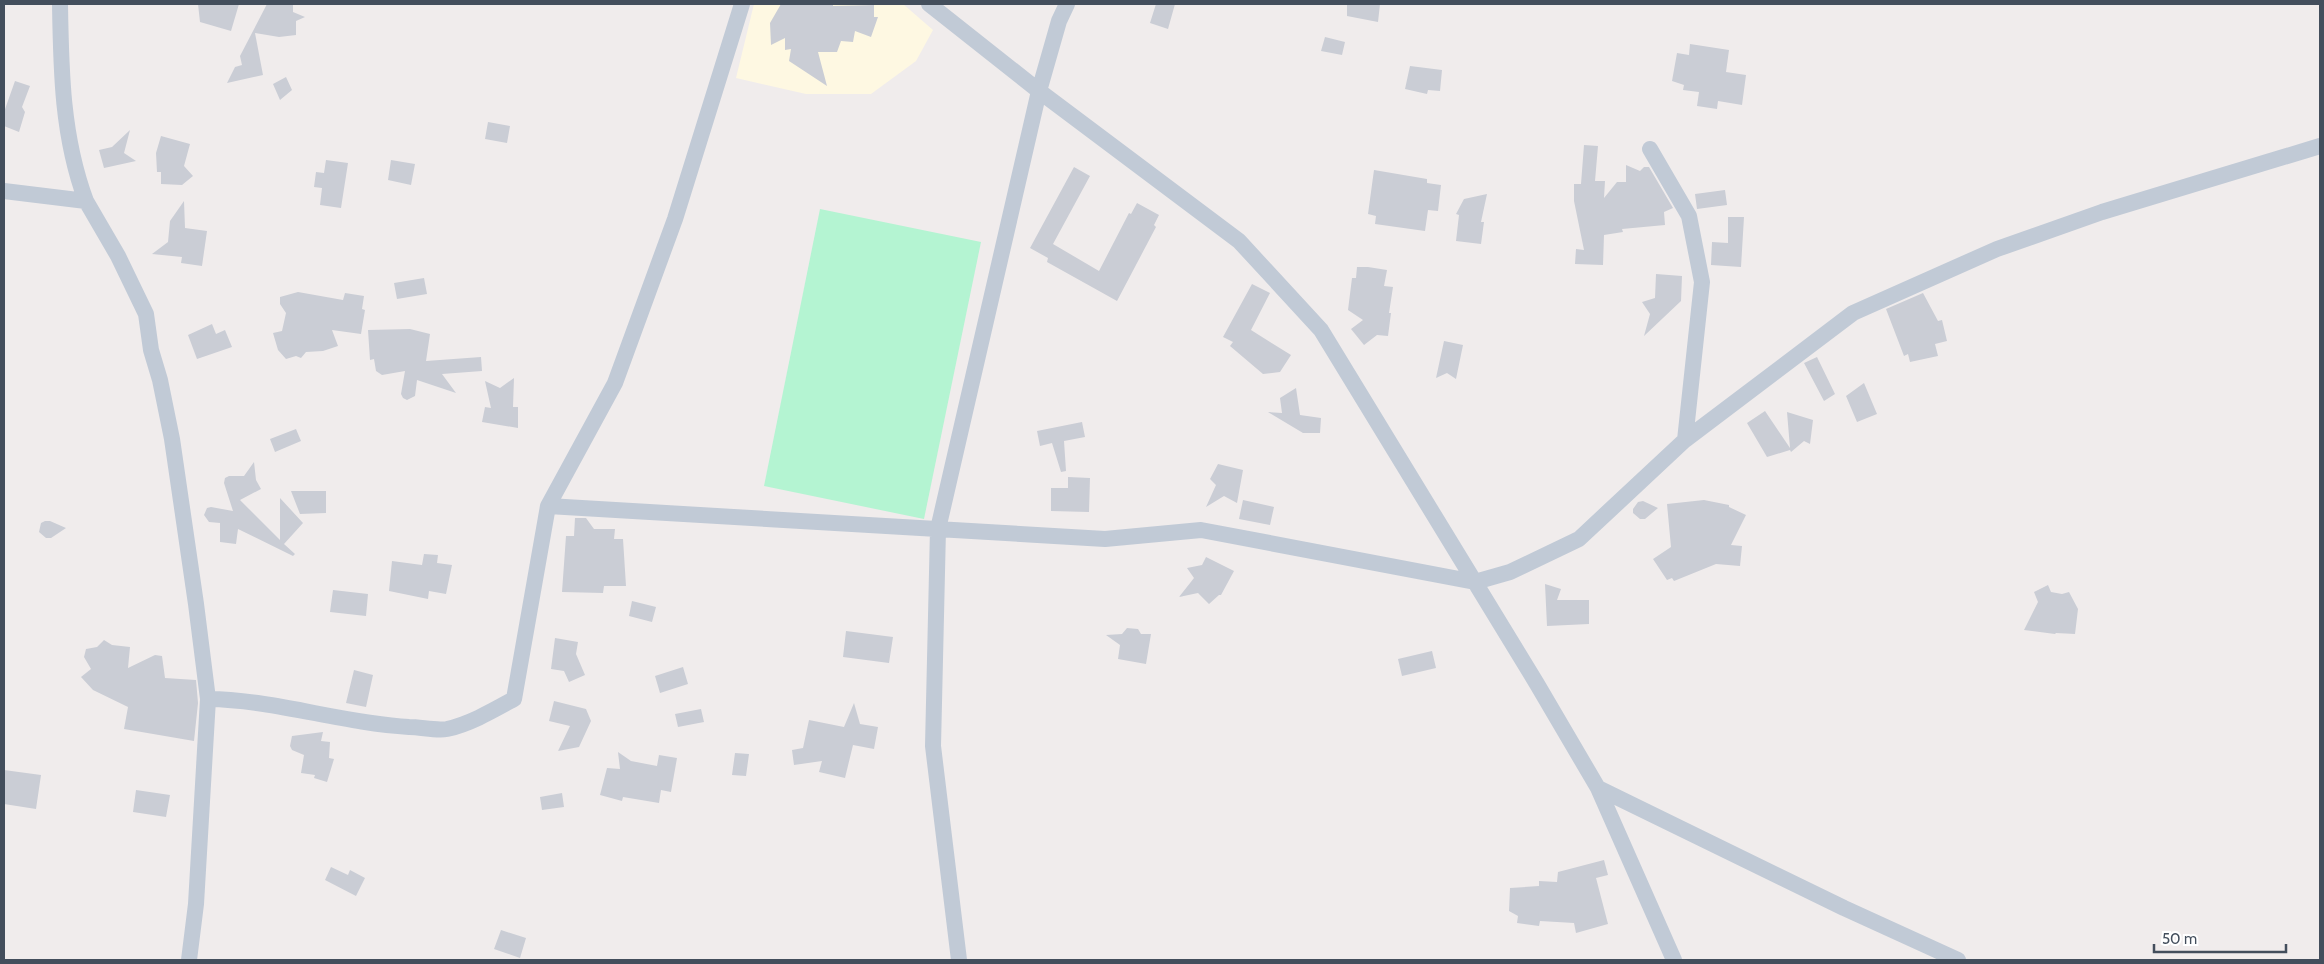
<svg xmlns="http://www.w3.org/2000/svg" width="2324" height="964" viewBox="0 0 2324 964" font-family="Cabin,sans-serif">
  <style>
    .commercial { fill: #fef8e2 }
    .green { fill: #b4f4d2 }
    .building { fill: #cacdd5 }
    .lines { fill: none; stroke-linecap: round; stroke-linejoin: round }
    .street { stroke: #c1cad6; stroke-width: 16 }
  </style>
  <rect width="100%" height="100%" fill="#f0ecec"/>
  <path class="commercial" d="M754 4H903L933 30 916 61 871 94H806L736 78Z"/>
  <path class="green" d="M820 209 981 242 924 519 764 486Z"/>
  <path class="building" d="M198 4H239L231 31 200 22Z
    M267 4H293V12L305 17 296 21V35L279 37 255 33 263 75 227 83 235 67 242 65 240 56Z
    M781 4H833V6L874 5V17H878L871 37 855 31 853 42 841 41 837 52H818L827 86 789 61 791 49 785 50V38L771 45 770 23Z
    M1156 4H1175L1168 29 1150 23Z
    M1347 4H1380L1378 22 1347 16Z
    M1325 37 1345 42 1342 55 1321 51Z
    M1690 44 1729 50 1726 72 1746 75 1742 105 1718 101 1717 109 1697 106 1699 92 1683 90 1684 85 1672 81 1677 53 1689 55Z
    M1410 66 1442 70 1440 91 1428 90 1427 94 1405 89Z
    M286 77 292 90 280 100 273 84Z
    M15 81 30 86 22 107 25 112 19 132 4 126V112Z
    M488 122 510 126 507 143 485 139Z
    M130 130 124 153 136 161 104 168 99 150 112 147Z
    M161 136 190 144 184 166 193 176 182 185 161 184V172H157L156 153Z
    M1584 145 1598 146 1595 181H1605L1604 198 1617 182H1626V165L1640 171 1644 167H1649L1673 208 1664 212 1665 225 1622 229 1623 232 1604 235 1603 265 1575 264 1576 249 1584 250 1574 201V184H1581Z
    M326 160 348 163 341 208 320 205 322 188 314 187 316 172 324 173Z
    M391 160 415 164 411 185 388 180Z
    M1074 167 1090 176 1053 244 1099 271 1129 213 1131 214 1137 203 1159 215 1154 225 1156 227 1117 301 1047 262 1048 258 1030 248Z
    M1374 170 1427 179V183L1441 185 1438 211 1428 210 1425 231 1375 224 1376 216 1368 214Z
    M1725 190 1727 205 1697 209 1695 194Z
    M1487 194 1481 222H1484L1481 244 1456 241 1459 215 1456 214 1464 199Z
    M184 201 185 228 207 231 202 266 181 263 182 257 152 254 168 242 170 221Z
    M1728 217H1744L1741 267 1711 265 1712 242 1728 243Z
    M1357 267H1368L1387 270 1384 286 1393 287 1389 313H1391L1388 336 1377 335 1364 345 1351 329 1363 320 1348 310 1352 278H1356Z
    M1656 274 1682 276 1681 301 1644 336 1650 314 1642 302 1655 298Z
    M424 278 427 294 397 299 394 283Z
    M1252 284 1270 293 1251 330 1291 355 1280 372 1263 374 1230 346 1233 342 1223 337Z
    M298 292 343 300 345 293 364 296 362 309 365 310 361 334 332 330 338 346 323 351 306 352 301 358 296 356 286 359 278 350 273 333 282 331 286 313 280 304V297Z
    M1923 293 1938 321 1942 320 1947 341 1935 344 1938 356 1910 362 1908 354 1904 356 1886 309Z
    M212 324 216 334 225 330 232 347 197 359 188 335Z
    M410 329 430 334 426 361 481 357 482 371 442 374 456 393 417 380 415 396 407 400 403 398 401 394 405 371 382 375 376 371 374 359 370 360 368 330Z
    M1444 341 1463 345 1456 379 1447 373 1436 378Z
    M1817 357 1835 394 1824 401 1804 363Z
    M514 378 513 407H518V428L482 422 485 407 491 408 485 381 500 388Z
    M1864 383 1877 414 1857 422 1846 396Z
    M1296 388 1300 415 1321 418 1320 433H1303L1268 412 1282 413 1280 398Z
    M1765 411 1790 448 1787 412 1813 420 1810 444 1804 441 1791 452 1790 450 1767 457 1747 423Z
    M1082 422 1085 437 1064 441 1066 471 1061 472 1052 443 1040 446 1037 431Z
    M296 429 301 441 275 452 270 439Z
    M254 462 256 480 261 489 240 500 280 540V498L303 523 284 544 295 554 293 556 238 529 236 544 220 542V523L209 522 204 515 207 508 211 507 233 511 224 483 225 478 229 476H244Z
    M1218 464 1243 470 1237 503 1224 496 1206 507 1216 485 1210 479Z
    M1068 477 1090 478 1089 512 1051 511V488H1068Z
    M291 491H326V513L300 514Z
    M1243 500 1274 507 1270 525 1239 519Z
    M1704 500 1729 505V507L1746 515 1731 545 1742 546 1740 566 1716 564 1674 581 1672 578 1667 580 1653 559 1671 547 1667 504Z
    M1643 501 1658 508 1645 519H1640L1633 513V509L1638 502Z
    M575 518H586L594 529H615L614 539H623L626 586H604L603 593 562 592 566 536H574Z
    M45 521H50L66 528 51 538H46L39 532 41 523Z
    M424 554 438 555 437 563 452 565 446 594 429 591 428 599 389 591 392 561 422 565Z
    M1206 557 1234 571 1221 595H1219L1209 604 1198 593 1179 597 1194 578 1187 568 1202 565Z
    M1545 584 1561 589 1557 600H1589V624L1547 626Z
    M2048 585 2051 592 2062 594 2069 592 2078 609 2075 634 2056 633 2055 634 2024 630 2038 602 2034 592Z
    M333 590 368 594 366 616 330 612Z
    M632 601 656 607 652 622 629 616Z
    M1127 628 1138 629 1141 634H1151L1146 664 1118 659 1120 645 1106 635 1122 634Z
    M846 631 893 637 889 663 843 657Z
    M555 638 578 642 576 654 585 675 569 682 564 671 551 669Z
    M104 640 112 645 130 647 128 668 155 655 162 656 165 678 196 680 198 703 194 741 124 729 128 707 93 690 81 677 91 669 84 657 86 649 97 647Z
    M1432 651 1436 668 1402 676 1398 659Z
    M683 667 688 684 660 693 655 676Z
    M354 670 373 675 366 707 346 703Z
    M554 701 586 709 591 721 579 747 558 751 570 726 549 721Z
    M854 703 860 724 878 727 874 749 853 745 845 778 819 772 822 761 794 765 792 750 803 748 809 720 844 727Z
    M701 709 704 722 678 727 675 714Z
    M323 732 321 741 330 742 329 758 334 759 327 782 314 778 315 775 301 773 304 755 292 750 290 746 292 736Z
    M618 752 631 761 657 766 659 755 677 758 671 792 661 790 659 803 623 797 622 801 600 795 607 768 620 769Z
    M735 753 749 754 746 776 732 775Z
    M4 770 41 775 36 809 4 804Z
    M136 790 170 795 166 817 133 812Z
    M562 793 564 807 542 810 540 797Z
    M1604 860 1608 875 1596 878 1608 924 1576 933 1574 923 1540 921 1539 926 1517 923 1518 916 1509 911 1510 888 1539 886V881L1557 882 1558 872Z
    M331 867 348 875 350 870 365 878 356 896 325 880Z
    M501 930 526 938 520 958 494 949Z"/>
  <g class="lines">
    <path class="street" d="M60 4C61 71 62 137 86 201
      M929 4 1039 91 1239 241 1321 330 1537 684 1598 788 1674 960
      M1650 149 1689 216 1702 282 1685 440
      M4 191 86 201 118 256 146 314 151 350 160 380 172 439 196 604 208 699 196 904 189 960
      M548 506 1105 539 1201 530 1475 582 1510 572 1579 539 1685 440 1853 313 1997 249 2102 212 2320 146
      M208 699C276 700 341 723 409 727 421 727 436 731 447 729 470 724 494 710 514 699L548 506 615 383 675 219 742 4
      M1598 788 1844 908 1958 960
      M959 960 933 746 938 529 1039 91 1059 21 1067 4"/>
  </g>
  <rect width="2324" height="964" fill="none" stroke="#434e5c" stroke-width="10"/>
  <path d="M2154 944v8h132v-8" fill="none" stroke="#434e5c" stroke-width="2.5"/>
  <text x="2162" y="944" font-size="15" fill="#434e5c" stroke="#ffffff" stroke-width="4" paint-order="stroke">50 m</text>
</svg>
